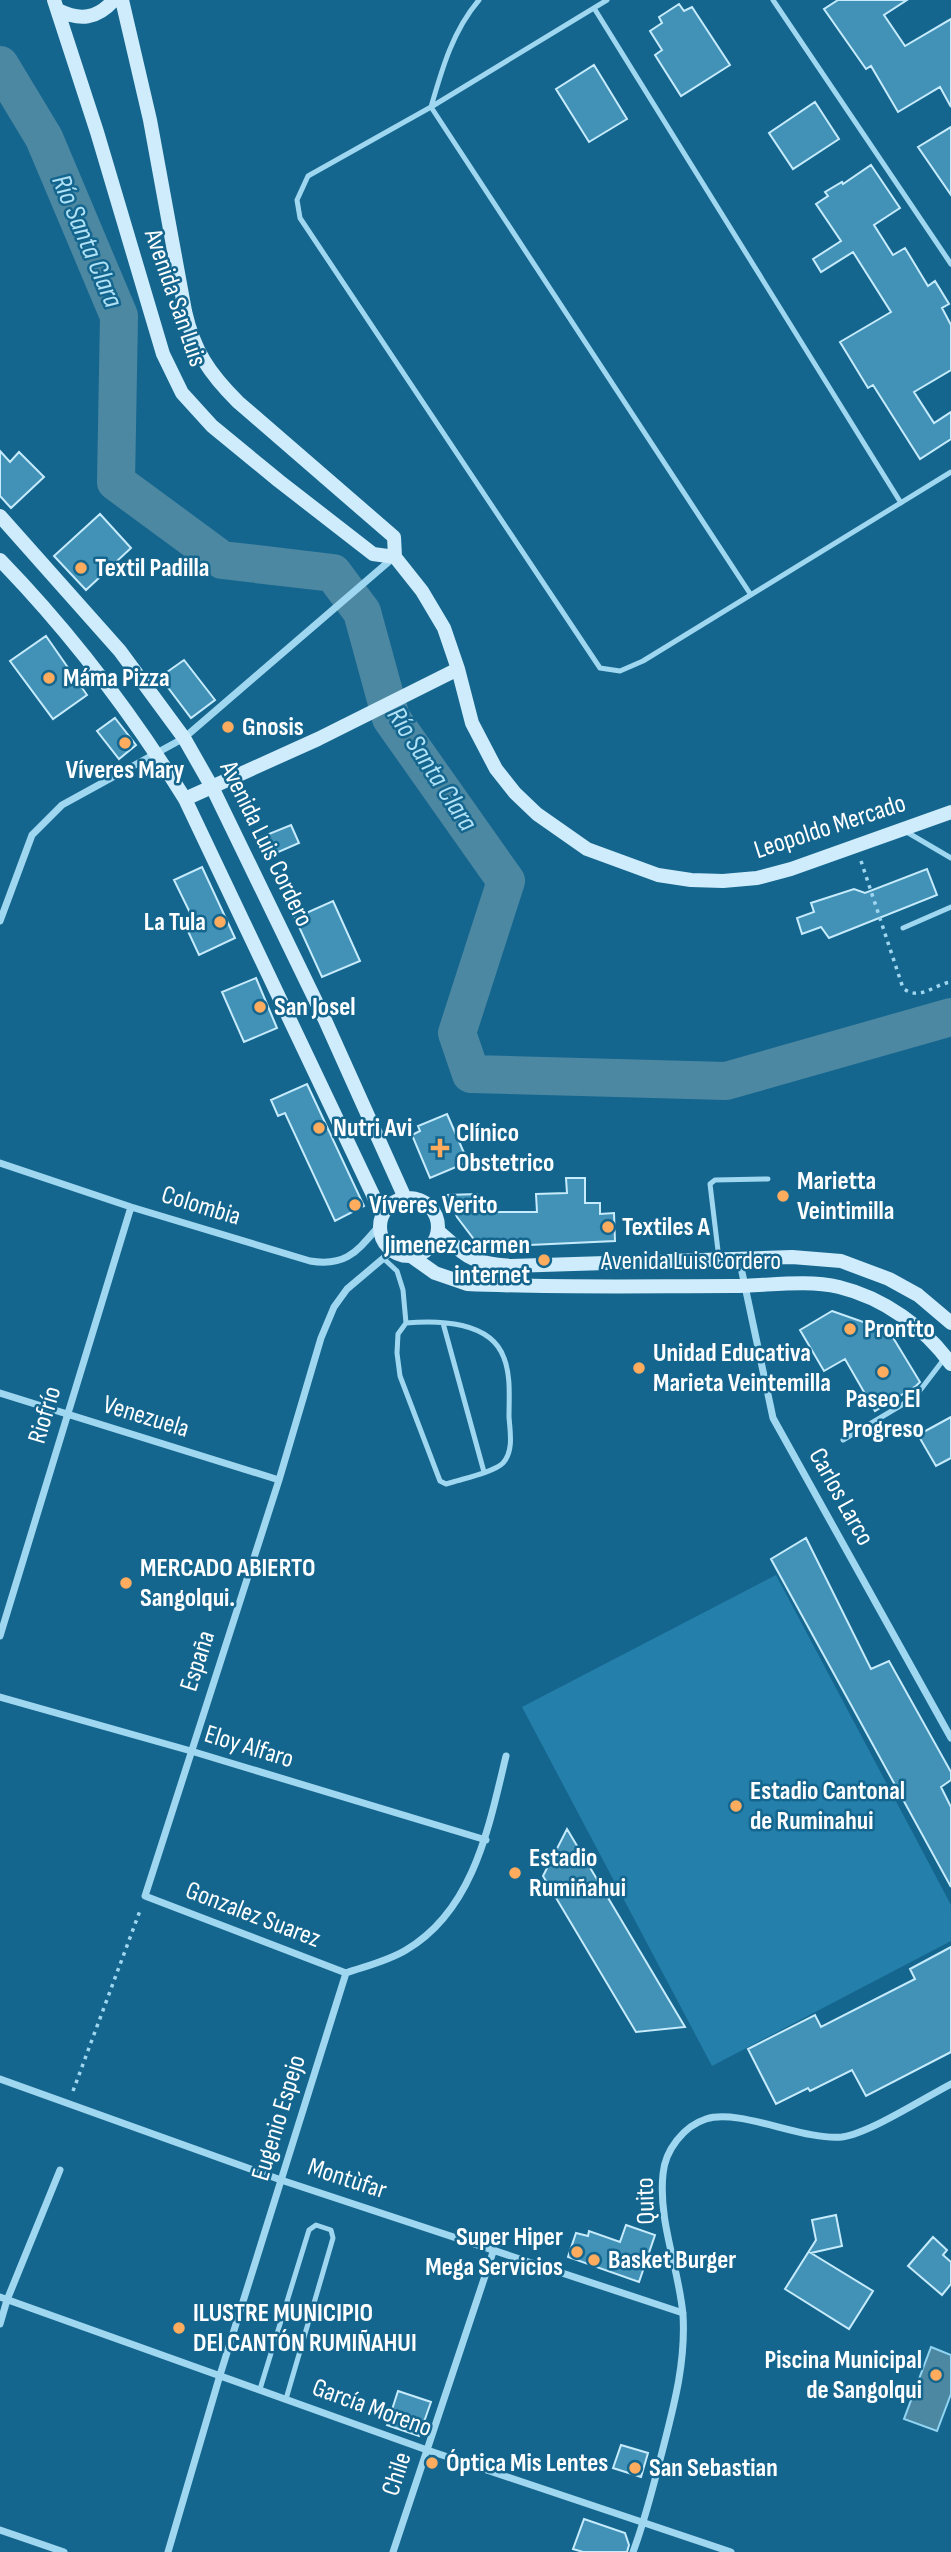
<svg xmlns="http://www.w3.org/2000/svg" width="951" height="2552" viewBox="0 0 951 2552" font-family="'Sofia Sans Condensed',sans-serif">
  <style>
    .green { fill: #247fab }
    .water { fill: #4d88a3; stroke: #92d5f3; stroke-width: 2 }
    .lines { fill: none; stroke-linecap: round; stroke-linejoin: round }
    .river { stroke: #4d88a3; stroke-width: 38 }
    .building { fill: #4292b8; stroke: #c6ebfc; stroke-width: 2 }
    .path { stroke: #a0d7f0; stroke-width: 3.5; stroke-dasharray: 3.5 5; stroke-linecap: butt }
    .lane { stroke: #a0d7f0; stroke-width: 5 }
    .street { stroke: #a0d7f0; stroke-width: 7 }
    .secondary { stroke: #ceecfb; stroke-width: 14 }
    .poi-dot { fill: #ffac5f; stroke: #15668e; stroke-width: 2.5 }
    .labels { text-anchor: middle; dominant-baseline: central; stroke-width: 5; stroke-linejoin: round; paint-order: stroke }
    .street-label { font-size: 26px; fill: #fff; stroke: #15668e }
    .poi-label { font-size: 26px; font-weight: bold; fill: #fff; stroke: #15668e; text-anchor: start }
    .water-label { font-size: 28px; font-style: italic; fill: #b0e2f7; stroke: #15668e }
  </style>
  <rect width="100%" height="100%" fill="#15668e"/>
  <path class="green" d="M776 1575 951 1905V1941L712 2066 522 1707Z"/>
  <path class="water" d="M931 2347 951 2355V2394L937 2431 904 2419Z"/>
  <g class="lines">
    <path class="river" d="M0 65 44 138 119 316 116 482 222 560 333 573 362 612 391 718 506 881 457 1033 471 1074 726 1081 951 1017"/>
  </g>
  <path class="building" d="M838 0H907L884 15 905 46 951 19V107L940 87 898 112 871 66 866 69 824 9Z
    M679 4 684 11 692 7 730 65 681 96 655 55 662 50 650 31 662 23 659 17Z
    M594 65 627 119 589 142 556 89Z
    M815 102 839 139 793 169 769 133Z
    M951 127V195L918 147Z
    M871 165 900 208 874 225 893 255 905 248 928 286 935 281 949 304 942 308 951 325V370L914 392 934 423 951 412V439L920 459 873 385 868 388 840 342 891 312 853 252 821 272 813 259 841 241 816 204 828 196 825 192 842 182 843 184Z
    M0 451 10 462 19 452 44 477 11 508 0 496Z
    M100 514 131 548 86 590 54 556Z
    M46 636 87 695 53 719 10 661Z
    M184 660 215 700 191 718 160 677Z
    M115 718 136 745 119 759 97 731Z
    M291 825 299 843 267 857 259 838Z
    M202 867 235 938 199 955 187 929 196 925 174 880Z
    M927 869 937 895 829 938 821 927 802 934 797 918 814 912 811 903 854 889 865 893Z
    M333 901 360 961 322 977 295 918Z
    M256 978 277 1028 244 1042 222 992Z
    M307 1084 364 1206 335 1221 285 1113 278 1116 271 1100Z
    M447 1114 468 1162 430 1178 412 1135 420 1131 418 1126Z
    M566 1178H585V1203H600V1214L614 1213 615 1241 506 1246 476 1242 457 1217 448 1195 477 1194V1207L484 1208 482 1212H537L536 1194 567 1193Z
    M832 1311 889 1331 920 1382 916 1386 875 1411 845 1359 824 1371 800 1330Z
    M951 1417V1458L936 1466 918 1435Z
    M806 1538 871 1669 889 1661 951 1772V1780L941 1787 951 1807V1887L771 1559Z
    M567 1829 685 2027 636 2032 543 1876Z
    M951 1947V2052L866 2096 852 2070 810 2091 808 2088 776 2104 748 2049 815 2015 821 2027 915 1979 910 1969Z
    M836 2215 842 2246 811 2253 873 2291 849 2329 785 2289 816 2240 812 2220Z
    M626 2225 655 2235 639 2282 568 2257 576 2233 588 2236 589 2231 620 2242Z
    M933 2237 947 2250 943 2255 951 2262V2284L942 2295 908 2266Z
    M398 2391 431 2402 419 2436 387 2425Z
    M621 2445 648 2453 641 2477 613 2468Z
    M584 2519 625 2533 629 2545 627 2552H583L573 2549Z"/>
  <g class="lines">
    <path class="path" d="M861 861 903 988C920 1002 934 984 951 982
      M73 2091 141 1908"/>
    <path class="lane" d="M479 0C453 30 442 69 431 107L751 595
      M607 0 431 107 308 176 297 200 300 218 600 668 620 671 643 661 951 472
      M773 0 951 264
      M594 8 901 503
      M905 831 951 858
      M903 928 951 907
      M383 1258 397 1271 403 1290 406 1323 398 1334 397 1353 400 1376 440 1481 446 1484 453 1482C466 1478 494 1472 503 1463 514 1451 510 1431 509 1417 509 1397 511 1376 504 1358 491 1321 438 1320 406 1323
      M719 1259 710 1184 715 1180 768 1179
      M443 1323 484 1472
      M843 1440 915 1397 944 1359
      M260 2389 309 2230 316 2225 331 2230 333 2238 286 2399"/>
    <path class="street" d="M0 921 32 835 62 805 184 738 393 558
      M0 1163 131 1207 310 1261C347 1267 357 1251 380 1225
      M739 1258 773 1418 951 1738
      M0 1393 279 1480
      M0 1636 131 1207
      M0 1697 191 1751 486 1840
      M346 1973 145 1896 279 1480 321 1338 334 1307 347 1289 392 1251
      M346 1973C366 1966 388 1961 406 1950 474 1910 489 1826 506 1756
      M0 2079 281 2180 683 2313
      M0 2297 427 2450 731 2552
      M0 2324 7 2300 60 2170
      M0 2530 64 2552
      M168 2552 220 2375 346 1973
      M393 2552 494 2249
      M633 2552C645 2520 653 2488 661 2456 673 2409 686 2364 683 2315 679 2268 658 2222 663 2174 665 2150 684 2126 706 2119 739 2108 804 2141 842 2137 870 2133 924 2098 951 2084"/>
    <path class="secondary" d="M54 0 97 132 163 354 182 393 212 426 279 481 373 554 395 557
      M122 0 150 120 185 311C194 351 209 373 238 402L394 537 395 557 422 591 444 628 458 669 472 723 496 769 515 793 537 814 587 849 658 875 691 880 723 881 757 878 791 869 951 812
      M58 10C80 21 97 19 114 0
      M0 516 120 651 184 738 213 789 325 1020 405 1198
      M0 560C70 632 132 714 185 799L382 1214
      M185 799 318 739 458 669
      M380 1227a29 29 0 1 1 58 0a29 29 0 1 1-58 0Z
      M438 1231C469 1258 468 1262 511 1266L792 1257 841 1261 889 1279 918 1295 951 1323
      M411 1256 435 1273 467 1284C556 1288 645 1286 733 1286 767 1286 806 1279 839 1287 884 1298 924 1327 951 1364"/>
  </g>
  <g class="poi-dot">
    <circle cx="81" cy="568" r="7"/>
    <circle cx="49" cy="678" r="7"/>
    <circle cx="228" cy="727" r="7"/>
    <circle cx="125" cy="743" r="7"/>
    <circle cx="220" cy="922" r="7"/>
    <circle cx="260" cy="1007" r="7"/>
    <circle cx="319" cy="1128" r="7"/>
    <path d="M436.5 1137.5h7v7h7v7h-7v7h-7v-7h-7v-7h7z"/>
    <circle cx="783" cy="1196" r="7"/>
    <circle cx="355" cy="1205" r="7"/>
    <circle cx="608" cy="1227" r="7"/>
    <circle cx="544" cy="1260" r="7"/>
    <circle cx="850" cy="1329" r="7"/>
    <circle cx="639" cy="1368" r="7"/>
    <circle cx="883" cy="1372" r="7"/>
    <circle cx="126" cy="1583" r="7"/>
    <circle cx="736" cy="1806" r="7"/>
    <circle cx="515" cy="1873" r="7"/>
    <circle cx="577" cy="2252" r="7"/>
    <circle cx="594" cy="2260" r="7"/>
    <circle cx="179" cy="2328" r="7"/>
    <circle cx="936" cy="2375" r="7"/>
    <circle cx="432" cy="2463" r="7"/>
    <circle cx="635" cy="2468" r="7"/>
  </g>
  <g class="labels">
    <g class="street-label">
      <text transform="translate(175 298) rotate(71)">Avenida San Luis</text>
      <text transform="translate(830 827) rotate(-18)">Leopoldo Mercado</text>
      <text transform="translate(266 844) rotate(64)">Avenida Luis Cordero</text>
      <text transform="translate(201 1206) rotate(17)">Colombia</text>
      <text x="691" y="1261">Avenida Luis Cordero</text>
      <text transform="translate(45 1415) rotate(-73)">Riofrío</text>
      <text transform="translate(146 1417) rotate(17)">Venezuela</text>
      <text transform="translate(841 1497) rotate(61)">Carlos Larco</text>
      <text transform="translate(198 1661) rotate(-72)">España</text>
      <text transform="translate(249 1747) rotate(17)">Eloy Alfaro</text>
      <text transform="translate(253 1915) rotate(21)">Gonzalez Suarez</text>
      <text transform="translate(279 2118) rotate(-73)">Eugenio Espejo</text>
      <text transform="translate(347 2179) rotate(18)">Montùfar</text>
      <text transform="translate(646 2201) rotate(-92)">Quito</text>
      <text transform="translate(372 2408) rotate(20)">García Moreno</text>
      <text transform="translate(397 2474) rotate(-72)">Chile</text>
    </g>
    <g class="poi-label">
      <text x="95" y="568">Textil Padilla</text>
      <text x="63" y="678">Máma Pizza</text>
      <text x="242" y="727">Gnosis</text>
      <text x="125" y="770" text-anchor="middle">Víveres Mary</text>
      <text x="206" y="922" text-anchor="end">La Tula</text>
      <text x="274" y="1007">San Josel</text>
      <text x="333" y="1128">Nutri Avi</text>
      <text x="456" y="1133">Clínico<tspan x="456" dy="30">Obstetrico</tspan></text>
      <text x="797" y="1181">Marietta<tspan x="797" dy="30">Veintimilla</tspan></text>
      <text x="369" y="1205">Víveres Verito</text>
      <text x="622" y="1227">Textiles A</text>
      <text x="530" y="1245" text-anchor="end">Jimenez carmen<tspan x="530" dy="30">internet</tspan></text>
      <text x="864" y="1329">Prontto</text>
      <text x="653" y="1353">Unidad Educativa<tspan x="653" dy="30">Marieta Veintemilla</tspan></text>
      <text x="883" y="1399" text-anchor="middle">Paseo El<tspan x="883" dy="30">Progreso</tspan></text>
      <text x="140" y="1568">MERCADO ABIERTO<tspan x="140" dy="30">Sangolqui.</tspan></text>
      <text x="750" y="1791">Estadio Cantonal<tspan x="750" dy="30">de Ruminahui</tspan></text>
      <text x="529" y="1858">Estadio<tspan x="529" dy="30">Rumiñahui</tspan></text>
      <text x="563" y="2237" text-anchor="end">Super Hiper<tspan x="563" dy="30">Mega Servicios</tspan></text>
      <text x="608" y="2260">Basket Burger</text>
      <text x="193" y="2313">ILUSTRE MUNICIPIO<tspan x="193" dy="30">DEl CANTÓN RUMIÑAHUI</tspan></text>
      <text x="922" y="2360" text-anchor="end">Piscina Municipal<tspan x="922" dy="30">de Sangolqui</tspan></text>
      <text x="446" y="2463">Óptica Mis Lentes</text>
      <text x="649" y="2468">San Sebastian</text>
    </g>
    <g class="water-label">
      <text transform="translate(87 241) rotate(67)">Río Santa Clara</text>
      <text transform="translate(432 769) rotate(57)">Río Santa Clara</text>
    </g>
  </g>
</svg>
